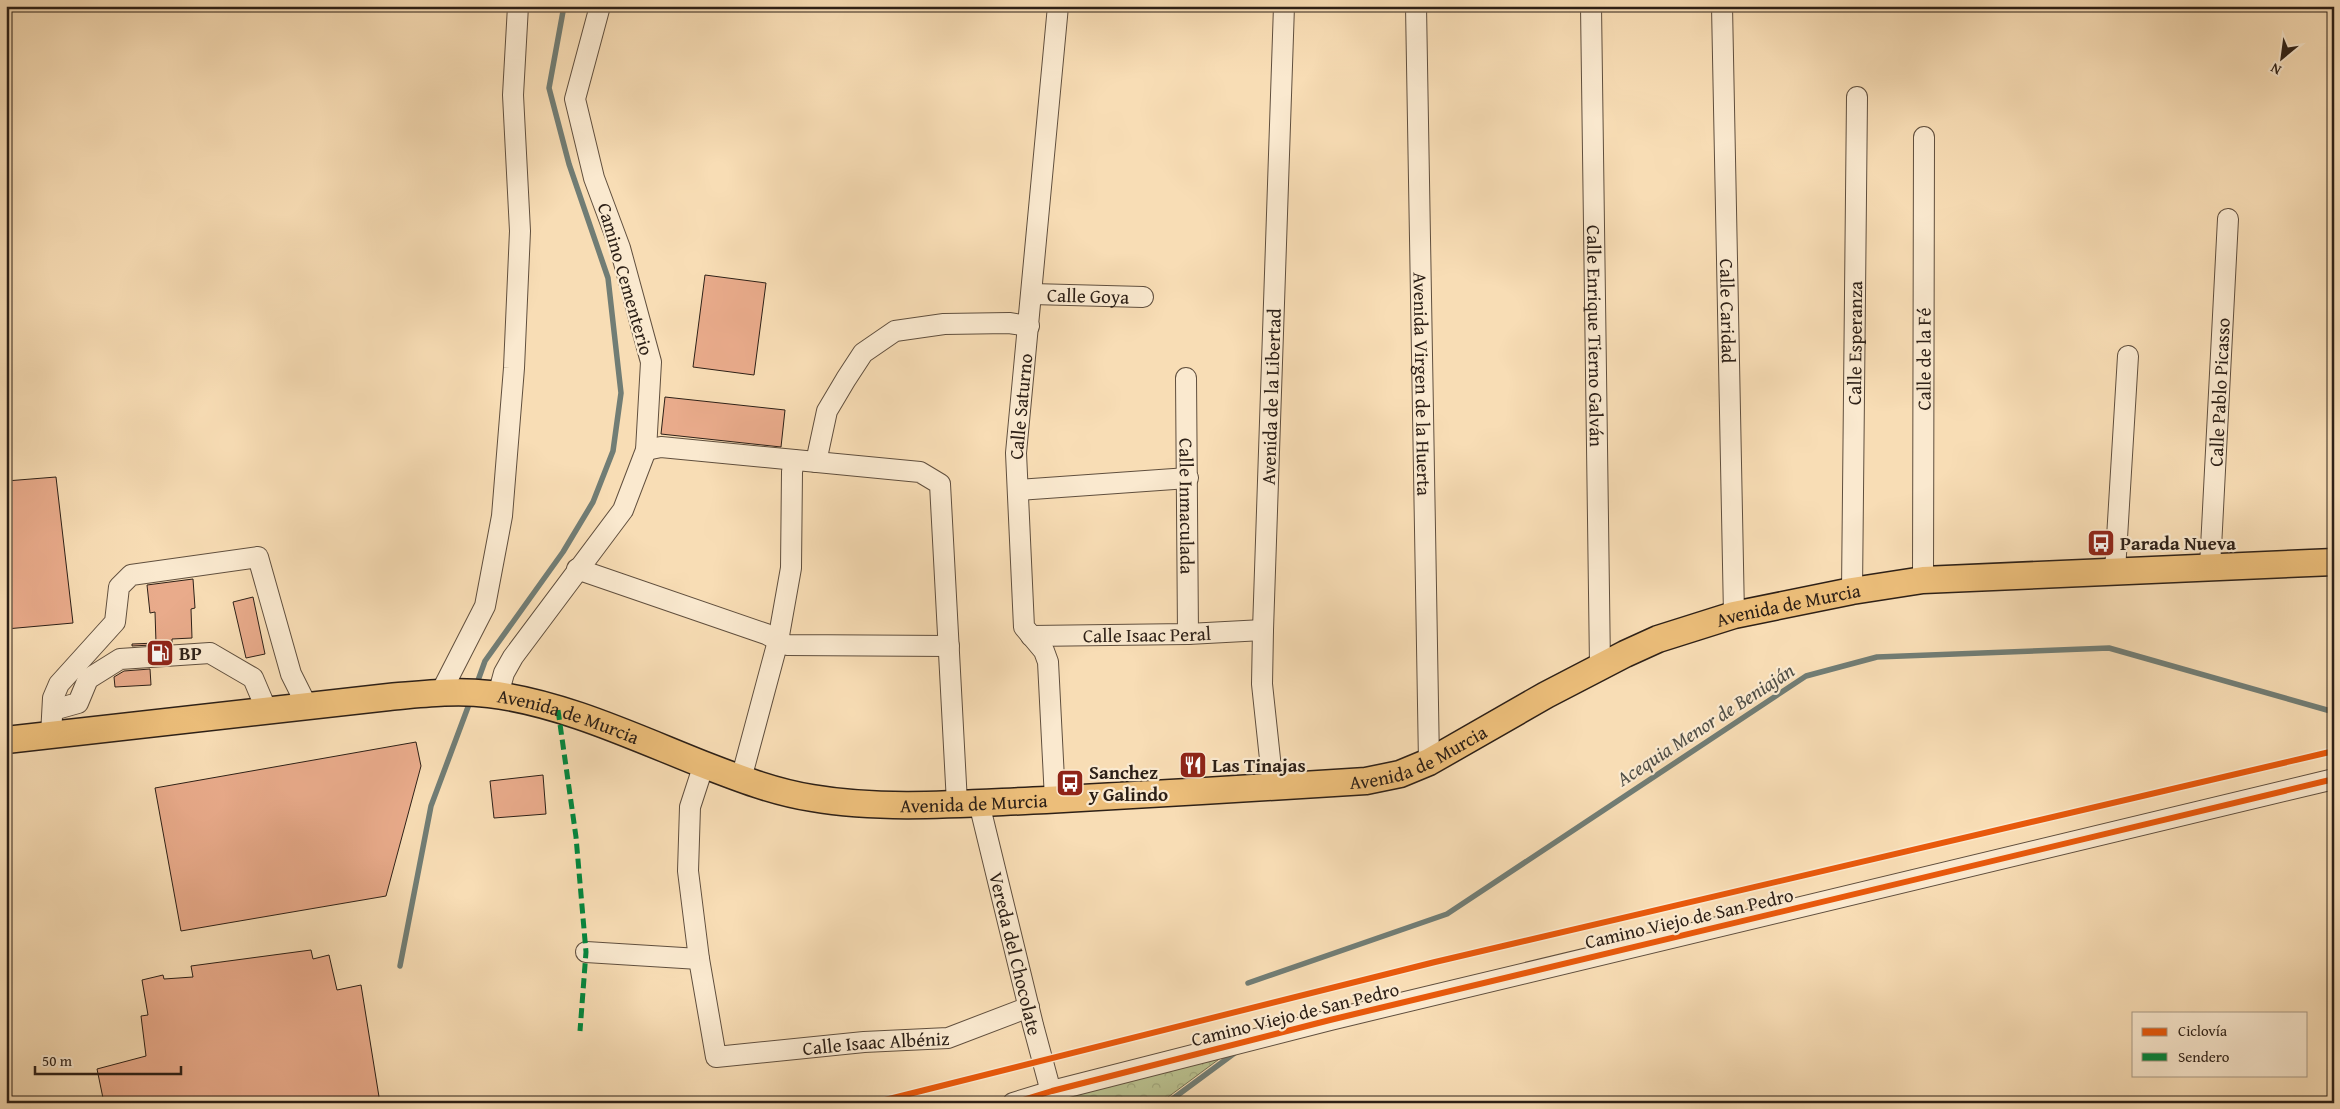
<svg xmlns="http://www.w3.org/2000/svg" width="2340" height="1109" viewBox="0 0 2340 1109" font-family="'Gentium Book Plus',serif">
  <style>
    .park { fill: url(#park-crowns); stroke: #747154 }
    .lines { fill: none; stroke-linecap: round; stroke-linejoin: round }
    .stream { stroke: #717d75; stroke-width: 5.5 }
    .building { fill: #e9ab8b; stroke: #2d2017 }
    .minor-casing { stroke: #604f3e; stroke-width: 22 }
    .major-casing { stroke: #2d2017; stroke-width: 29 }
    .minor { stroke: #fae9cf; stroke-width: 20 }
    .major { stroke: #ecbe7a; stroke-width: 26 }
    .quiet { stroke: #00873e; stroke-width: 5; stroke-dasharray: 10 5; stroke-linecap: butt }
    .cycleway-casing { stroke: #fae9cf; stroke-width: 9 }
    .cycleway { stroke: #e8590c; stroke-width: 6 }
    .labels { text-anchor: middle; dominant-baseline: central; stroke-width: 4.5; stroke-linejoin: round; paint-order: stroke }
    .street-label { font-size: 19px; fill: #2d2017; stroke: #fae9cf }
    .poi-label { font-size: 19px; font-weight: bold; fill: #2d2017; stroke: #fae9cf; text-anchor: start }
    .water-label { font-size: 20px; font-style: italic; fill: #4f4e46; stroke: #fae9cf }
  </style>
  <defs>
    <pattern id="park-crowns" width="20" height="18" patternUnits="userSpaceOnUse" patternTransform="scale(1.25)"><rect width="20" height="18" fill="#bac290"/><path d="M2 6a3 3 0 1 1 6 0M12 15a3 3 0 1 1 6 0" fill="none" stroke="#a0a67b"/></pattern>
  </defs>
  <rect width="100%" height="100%" fill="#f8ddb5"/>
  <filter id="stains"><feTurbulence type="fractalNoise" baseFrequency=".004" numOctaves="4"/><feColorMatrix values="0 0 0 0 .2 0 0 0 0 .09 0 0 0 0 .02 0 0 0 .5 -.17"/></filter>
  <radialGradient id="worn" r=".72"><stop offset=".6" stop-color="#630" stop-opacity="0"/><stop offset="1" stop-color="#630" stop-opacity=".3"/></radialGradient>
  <path class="park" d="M1234 1048 1160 1103H1068L1066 1090Z"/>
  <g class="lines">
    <path class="stream" d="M476 686 485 661 563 552 593 502 613 451 621 393 608 278 569 164 549 88 564 6
      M400 966 431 806 471 699
      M1248 983 1447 914 1806 676 1877 657 2109 648 2334 712
      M1167 1103 1236 1052"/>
  </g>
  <path class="building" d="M705 275 766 283 754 375 693 367Z
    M665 397 785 410 781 447 661 434Z
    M56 477 73 623 6 629V481Z
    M193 579 195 608 191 609 192 638 172 639V644L132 646V644L156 643 155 612 150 613 147 585Z
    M253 597 265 654 246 658 233 602Z
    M150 669 151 685 115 687 114 677 124 671Z
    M416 742 421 766 386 896 181 931 155 788Z
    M543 775 546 814 494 818 490 781Z
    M311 950 313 959 329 955 337 990 361 985 380 1103H104L97 1069 146 1056 141 1016 148 1015 142 980 163 975 164 979 193 977 191 966Z"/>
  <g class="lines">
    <g class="minor-casing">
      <g id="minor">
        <path id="s1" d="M1416 6 1429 762"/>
        <path id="s2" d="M1591 6 1600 666"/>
        <path id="s3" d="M1722 6 1734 615"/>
        <path id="s4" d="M1032 294 1143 297"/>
        <path id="s5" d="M1186 378 1188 634"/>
        <path d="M646 450 661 447 920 472 940 484 957 803"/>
        <path d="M816 462 827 411 846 379 863 353 895 331 944 324 1009 323 1029 326"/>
        <path d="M1018 490 1188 478"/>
        <path id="s6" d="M2210 567 2228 219"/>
        <path d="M577 569 766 634 787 645 949 646"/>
        <path d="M2115 571 2128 356"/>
        <path id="s7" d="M1923 580 1924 137"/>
        <path id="s8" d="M1852 591 1857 97"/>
        <path id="s9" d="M1031 636 1188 634 1263 630"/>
        <path d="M441 692 485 606 502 516 514 368 520 231 513 95 518 6"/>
        <path d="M498 695 504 673 513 657 623 510 646 450 651 362 620 248 594 178 575 99 600 6"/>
        <path d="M53 710 78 703 88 679 120 659 210 653 253 678 267 711"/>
        <path d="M51 735 53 698 59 684 115 622 119 587 131 575 258 557 291 674 307 706"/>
        <path id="s10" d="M704 764 690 807 688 871 699 959 716 1057 864 1042 948 1038 1029 1007"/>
        <path d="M741 779 778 641 791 568 792 472 794 460"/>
        <path id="s11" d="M1273 787 1262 684 1263 630 1284 6"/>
        <path id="s12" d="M1055 799 1048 662 1044 651 1024 627 1016 453 1058 6"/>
        <path id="s13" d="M979 803 1033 1025 1054 1103"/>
        <path d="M586 952 699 959"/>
        <path d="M1013 1103 1052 1091 1330 1020 2334 779"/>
      </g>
    </g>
    <g class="major-casing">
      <g id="major">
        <path id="s14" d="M6 740 389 697C422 694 456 690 489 694 562 703 634 737 702 764 738 778 774 792 812 798 888 811 969 803 1046 800 1153 794 1259 788 1366 781L1400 774 1429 762 1546 695 1625 654 1658 639 1734 615 1852 591 1923 580 2334 562"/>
      </g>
    </g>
    <use href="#minor" class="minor"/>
    <use href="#major" class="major"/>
    <path class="quiet" d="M558 710 576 837 586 952 580 1031"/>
    <g class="cycleway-casing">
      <path id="cycleway" d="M873 1103 1435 962 2334 751
        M1013 1103 1052 1091 1330 1020 2334 779"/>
    </g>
    <use href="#cycleway" class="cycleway"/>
  </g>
  <defs>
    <g id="bus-square" transform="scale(1.4375)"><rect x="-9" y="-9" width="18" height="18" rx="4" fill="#8f2418" stroke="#fae9cf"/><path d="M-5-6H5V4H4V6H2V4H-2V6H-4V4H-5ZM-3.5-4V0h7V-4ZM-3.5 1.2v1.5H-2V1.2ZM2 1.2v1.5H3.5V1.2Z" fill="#fff"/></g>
    <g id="fuel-square" transform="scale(1.4375)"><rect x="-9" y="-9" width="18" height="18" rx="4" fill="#8f2418" stroke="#fae9cf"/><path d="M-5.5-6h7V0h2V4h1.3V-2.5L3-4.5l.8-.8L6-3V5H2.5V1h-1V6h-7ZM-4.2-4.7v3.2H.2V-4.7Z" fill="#fff"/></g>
    <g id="restaurant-square" transform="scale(1.4375)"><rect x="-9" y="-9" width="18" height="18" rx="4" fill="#8f2418" stroke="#fae9cf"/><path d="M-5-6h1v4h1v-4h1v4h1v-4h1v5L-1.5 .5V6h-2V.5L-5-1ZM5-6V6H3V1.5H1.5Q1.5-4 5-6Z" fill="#fff"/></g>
  </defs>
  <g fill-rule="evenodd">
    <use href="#bus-square" x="2101" y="543"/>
    <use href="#fuel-square" x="160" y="653"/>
    <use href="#restaurant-square" x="1193" y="765"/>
    <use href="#bus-square" x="1070" y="783"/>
  </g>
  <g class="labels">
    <g class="street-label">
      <text transform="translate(626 279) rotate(74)">Camino Cementerio</text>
      <text stroke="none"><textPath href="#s4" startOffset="56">Calle Goya</textPath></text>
      <text stroke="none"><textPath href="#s3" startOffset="305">Calle Caridad</textPath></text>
      <text stroke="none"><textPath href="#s2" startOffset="330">Calle Enrique Tierno Galván</textPath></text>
      <text stroke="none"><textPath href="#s8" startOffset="248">Calle Esperanza</textPath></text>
      <text stroke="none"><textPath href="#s7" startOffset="221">Calle de la Fé</textPath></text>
      <text stroke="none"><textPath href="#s1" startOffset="378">Avenida Virgen de la Huerta</textPath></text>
      <text stroke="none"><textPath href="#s6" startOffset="175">Calle Pablo Picasso</textPath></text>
      <text stroke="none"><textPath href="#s11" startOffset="391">Avenida de la Libertad</textPath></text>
      <text stroke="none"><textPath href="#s12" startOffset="401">Calle Saturno</textPath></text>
      <text stroke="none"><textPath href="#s5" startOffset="128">Calle Inmaculada</textPath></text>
      <text stroke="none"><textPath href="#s14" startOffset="1842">Avenida de Murcia</textPath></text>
      <text stroke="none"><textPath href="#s9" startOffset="116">Calle Isaac Peral</textPath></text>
      <text stroke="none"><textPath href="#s14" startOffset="568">Avenida de Murcia</textPath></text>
      <text stroke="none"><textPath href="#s14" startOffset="1438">Avenida de Murcia</textPath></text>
      <text stroke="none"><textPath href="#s14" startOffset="988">Avenida de Murcia</textPath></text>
      <text transform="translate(1689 918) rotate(-13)">Camino Viejo de San Pedro</text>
      <text stroke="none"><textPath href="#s13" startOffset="155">Vereda del Chocolate</textPath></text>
      <text transform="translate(1295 1014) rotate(-14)">Camino Viejo de San Pedro</text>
      <text stroke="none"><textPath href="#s10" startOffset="458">Calle Isaac Albéniz</textPath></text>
    </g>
    <g class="poi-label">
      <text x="2120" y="543">Parada Nueva</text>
      <text x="179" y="653">BP</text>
      <text x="1212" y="765">Las Tinajas</text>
      <text x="1089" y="772">Sanchez<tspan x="1089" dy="22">y Galindo</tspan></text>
    </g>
    <g class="water-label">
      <text transform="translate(1705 724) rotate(-33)">Acequia Menor de Beniaján</text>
    </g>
  </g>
  <rect width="2340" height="1109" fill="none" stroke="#f8ddb5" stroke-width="25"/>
  <rect x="8" y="8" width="2325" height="1094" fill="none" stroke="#2d2017" stroke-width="2.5"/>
  <rect x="12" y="12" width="2315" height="1084" fill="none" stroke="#2d2017"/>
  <rect x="2132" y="1012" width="175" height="65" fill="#fae9cf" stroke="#a89985"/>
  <rect x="2142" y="1028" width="25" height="8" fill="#e8590c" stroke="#a89985"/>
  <text x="2178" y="1036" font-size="15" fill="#2d2017">Ciclovía</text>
  <rect x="2142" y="1053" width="25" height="8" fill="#00873e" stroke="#a89985"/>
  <text x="2178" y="1062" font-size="15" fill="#2d2017">Sendero</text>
  <g transform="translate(2282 58) rotate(209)" stroke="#fae9cf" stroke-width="4" paint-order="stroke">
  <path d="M0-4L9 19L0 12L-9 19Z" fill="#2d2017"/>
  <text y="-8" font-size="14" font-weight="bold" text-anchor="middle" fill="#2d2017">N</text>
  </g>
  <path d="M35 1066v8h146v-8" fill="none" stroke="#2d2017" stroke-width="2.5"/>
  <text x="42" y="1066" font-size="15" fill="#2d2017" stroke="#fae9cf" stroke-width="4" paint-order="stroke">50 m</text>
  <rect width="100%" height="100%" filter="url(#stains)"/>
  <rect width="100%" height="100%" fill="url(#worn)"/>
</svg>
